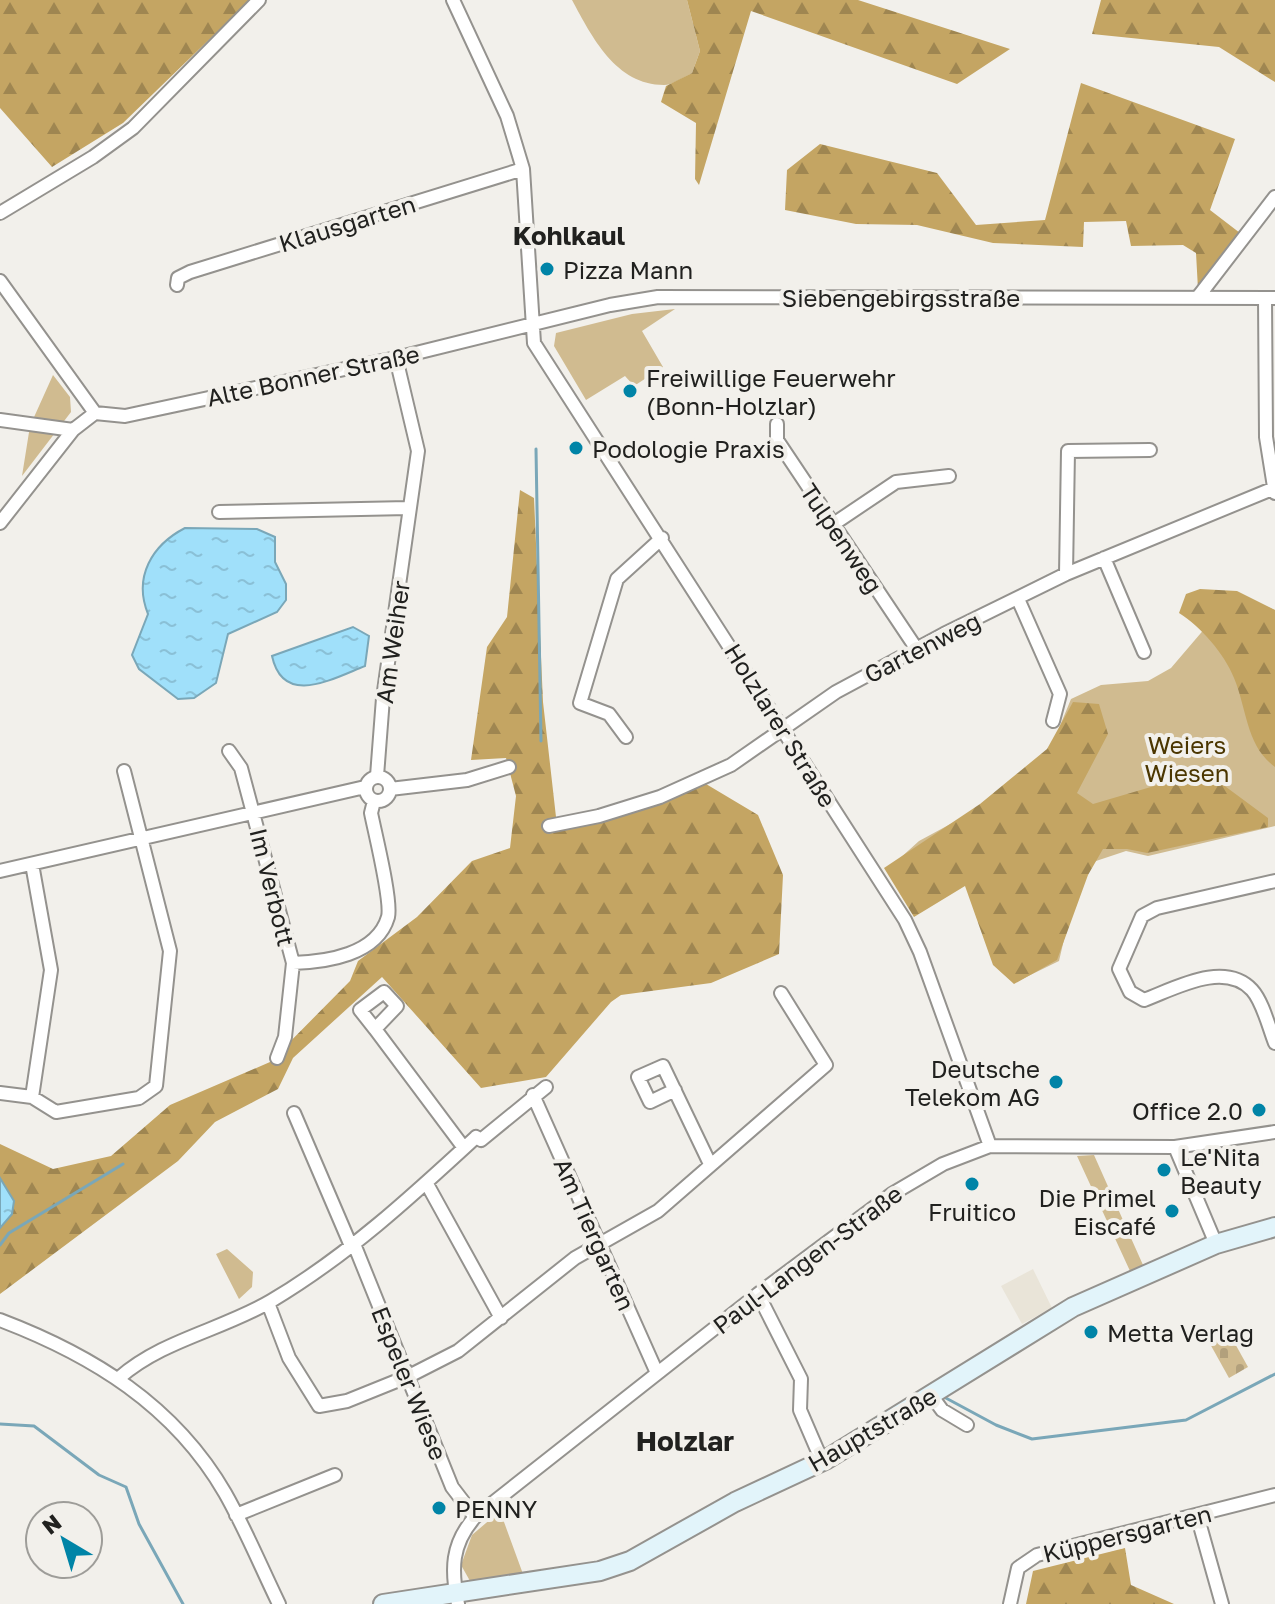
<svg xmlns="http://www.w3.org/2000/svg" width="1275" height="1604" viewBox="0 0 1275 1604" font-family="'Golos Text',sans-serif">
<defs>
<pattern id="forest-firs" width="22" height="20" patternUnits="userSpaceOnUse" patternTransform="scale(2)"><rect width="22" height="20" fill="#c4a563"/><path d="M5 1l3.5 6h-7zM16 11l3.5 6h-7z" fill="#9f8651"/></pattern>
<pattern id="cemetery-stones" width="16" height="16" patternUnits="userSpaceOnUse" patternTransform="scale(2)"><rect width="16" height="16" fill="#d0bb90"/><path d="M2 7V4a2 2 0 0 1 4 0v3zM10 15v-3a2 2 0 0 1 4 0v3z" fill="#b2a07c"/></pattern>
<pattern id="water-ripples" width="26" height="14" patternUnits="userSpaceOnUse" patternTransform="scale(2)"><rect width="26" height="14" fill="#a0e0fa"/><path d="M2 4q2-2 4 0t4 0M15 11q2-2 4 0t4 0" fill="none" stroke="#8ac0d6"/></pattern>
</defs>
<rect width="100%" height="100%" fill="#f2f0eb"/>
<path fill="#e9e4d8" d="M1033,1269L1052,1308L1022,1324L1001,1286Z"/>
<path fill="#d0bb90" d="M572,0H687L700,51L692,73C684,77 672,85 664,85C616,85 592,37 572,0Z
M675,309L642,331L663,367L634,386L625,376L586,400L554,346L556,333L632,314Z
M53,375L70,397L71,412L22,476L30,426Z
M1235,593L1275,610V826L1148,856L1126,851L1081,866L1059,961L1016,982L971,882L888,869L919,841L1017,788L1048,755L1071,699L1101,685L1148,681L1171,668Z
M1094,1155L1143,1265L1130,1271L1077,1156Z
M227,1249L253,1272L252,1287L239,1299L216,1254Z
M500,1511L523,1574L470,1581L461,1565L472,1535Z"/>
<path fill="url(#forest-firs)" d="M0,0H250L123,123L52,167L0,108Z
M687,0H858L1010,49L957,84L751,11L699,185L695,179L696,123L661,102L666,86L692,73L700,51Z
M1101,0H1275V82L1219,47L1092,34Z
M1081,83L1235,139L1210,210L1240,233L1198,289L1196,253L1183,245L1131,246L1126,221L1084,222L1083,247L993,243L917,225L856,224L785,210L787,170L820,144L937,173L976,225L1045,220Z
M520,490L534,498L543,702L556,817L560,821L613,813L701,781L758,815L783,875L779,954L711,983L621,995L611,1002L546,1077L481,1088L382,977L293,1058L278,1089L215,1122L178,1161L0,1294V1228L12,1214L14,1201L0,1178V1144L53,1169L111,1156L170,1105L270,1062L350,981L358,961L417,917L472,861L510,848L516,796L506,758L471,760L487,647L507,617Z
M1200,589L1237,591L1275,610V767C1246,746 1247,709 1234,678C1224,653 1201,627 1179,613L1186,594Z
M1073,702L1099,704L1108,734L1077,793L1093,804L1178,779L1218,781L1268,818V827L1147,853L1127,849H1103L1088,875L1057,960L1014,984L993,965L965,886L914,917L884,868L980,804L1047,749Z
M1125,1548L1131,1585L1174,1604H1026L1033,1571Z"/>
<path fill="url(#cemetery-stones)" d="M1228,1331L1248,1367L1229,1378L1209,1342Z"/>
<path fill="url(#water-ripples)" stroke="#7aa7b8" stroke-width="2" d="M185,528L257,529L275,537V562L286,584V600L277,612L228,634L216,683L194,698L178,699L139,669L132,655L148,614C133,577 152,545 185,528Z
M353,627L369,636L365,666C332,679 283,707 272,656Z
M0,1178L14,1201L12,1214L0,1228Z"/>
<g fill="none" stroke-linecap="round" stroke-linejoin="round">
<path stroke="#7aa7b8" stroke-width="3" d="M536,449L541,741
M0,1245L9,1233L123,1164
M944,1397L996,1425L1032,1439L1186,1420L1275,1374
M0,1424L34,1426L99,1475L126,1487L139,1524L183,1604"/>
<defs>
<path id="minor" d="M453,0L507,116L523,169L534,343L905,920L920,952L990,1146
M0,213L93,157L133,128L259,0
M0,281L95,413
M177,285L178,278L190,272L523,169
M1198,297L1275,197
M1265,298L1266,437L1275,493
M95,413L125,416L396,358L610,305L658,297L1275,298
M0,420L73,430
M777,424V440L916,648
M219,512L408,508
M0,523L73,430L95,413
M832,525L896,482L949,476
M1104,558L1144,652
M1066,574L1068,451L1150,450
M1018,599L1060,694L1053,721
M626,737L609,714L580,703L617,579L662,538
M229,751L241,768L293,963L285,1037L277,1058
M377,776L383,698L418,451L396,358
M366 789a12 12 0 1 1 24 0a12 12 0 1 1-24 0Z
M390,789L467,780L509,767
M549,826L599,816L660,797L731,765L836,692L944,634L1066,574L1272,489
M32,864L51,970L32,1097L56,1112L139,1098L156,1086L170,951L124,771
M0,871L365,787
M1275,881L1157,908L1142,916L1119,969L1130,992L1144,1000C1174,989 1224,960 1252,990C1263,1002 1269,1028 1275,1043
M293,963C326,962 377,955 388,917C392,901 375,833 371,813L374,801
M384,992L397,1006L375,1029L360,1010Z
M375,1029L464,1148
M675,1090L650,1102L638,1077L663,1066L710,1164
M0,1093L32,1097
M533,1095L657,1373
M294,1113L351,1246
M1175,1147L1216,1244
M427,1184L501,1318
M354,1244L452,1487L475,1517
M758,1294L801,1379L800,1410L822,1461
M268,1303L289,1358L319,1406L347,1401L409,1376L458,1351L575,1258L658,1211L826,1065L781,993
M0,1320C92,1355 174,1405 225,1493C245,1528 261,1567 279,1604
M119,1378C162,1340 222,1330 271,1301C347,1256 412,1196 476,1137L481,1140L546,1087
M931,1395L942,1410L967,1425
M236,1515L335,1475
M1197,1515L1222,1604
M458,1604C451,1570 451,1544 475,1517L758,1294L892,1194L943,1164L990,1146L1175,1147L1275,1132
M1010,1604L1018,1568L1037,1555L1275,1495"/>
<path id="secondary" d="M383,1604L600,1571L630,1561L735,1502L827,1459L1073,1307L1216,1244L1275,1227"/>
</defs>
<use href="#minor" stroke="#94928e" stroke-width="16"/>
<use href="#secondary" stroke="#94928e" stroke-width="22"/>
<use href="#minor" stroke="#fff" stroke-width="12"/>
<use href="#secondary" stroke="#e2f4fa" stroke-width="18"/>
</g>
<g fill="#0084a7" stroke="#f2f0eb" stroke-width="3">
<circle cx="547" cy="269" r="8"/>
<circle cx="630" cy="391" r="8"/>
<circle cx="576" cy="448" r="8"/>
<circle cx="1056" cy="1082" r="8"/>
<circle cx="1259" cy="1110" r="8"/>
<circle cx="1164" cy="1170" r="8"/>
<circle cx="972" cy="1184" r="8"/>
<circle cx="1172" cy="1211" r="8"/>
<circle cx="1091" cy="1332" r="8"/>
<circle cx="439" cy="1508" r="8"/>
</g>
<g text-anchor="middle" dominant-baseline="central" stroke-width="8" stroke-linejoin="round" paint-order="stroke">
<g font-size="24" fill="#21211f" stroke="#f2f0eb">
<text transform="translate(347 223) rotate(-17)">Klausgarten</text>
<text x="901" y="297">Siebengebirgsstraße</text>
<text transform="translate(313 375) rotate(-12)">Alte Bonner Straße</text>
<text transform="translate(842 538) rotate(56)">Tulpenweg</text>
<text transform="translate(392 642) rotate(-82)">Am Weiher</text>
<text transform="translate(922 647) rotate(-27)">Gartenweg</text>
<text transform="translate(781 725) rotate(58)">Holzlarer Straße</text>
<text transform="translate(273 887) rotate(76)">Im Verbott</text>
<text transform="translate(595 1234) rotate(66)">Am Tiergarten</text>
<text transform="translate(807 1259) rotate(-37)">Paul-Langen-Straße</text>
<text transform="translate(410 1383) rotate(68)">Espeler Wiese</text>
<text transform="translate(872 1429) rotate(-30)">Hauptstraße</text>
<text transform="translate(1127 1533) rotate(-14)">Küppersgarten</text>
</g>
<g font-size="24" fill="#21211f" stroke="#f2f0eb" text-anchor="start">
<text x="563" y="269">Pizza Mann</text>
<text x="646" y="377">Freiwillige Feuerwehr<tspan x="646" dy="28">(Bonn-Holzlar)</tspan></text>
<text x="592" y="448">Podologie Praxis</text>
<text x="1040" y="1068" text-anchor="end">Deutsche<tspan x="1040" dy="28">Telekom AG</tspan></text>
<text x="1243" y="1110" text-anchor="end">Office 2.0</text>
<text x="1180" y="1156">Le'Nita<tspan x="1180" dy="28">Beauty</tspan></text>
<text x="1156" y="1197" text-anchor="end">Die Primel<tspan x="1156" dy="28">Eiscafé</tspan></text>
<text x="972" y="1211" text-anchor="middle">Fruitico</text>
<text x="1107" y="1332">Metta Verlag</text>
<text x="455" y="1508">PENNY</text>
</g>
<g font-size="24" fill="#4b3600" stroke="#f2f0eb">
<text x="1187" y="744">Weiers<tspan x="1187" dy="28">Wiesen</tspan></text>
</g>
<g font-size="26" font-weight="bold" fill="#21211f" stroke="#f2f0eb">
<text x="569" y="235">Kohlkaul</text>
</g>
<g font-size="28" font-weight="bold" fill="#21211f" stroke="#f2f0eb">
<text x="685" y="1440">Holzlar</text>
</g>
</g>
<g transform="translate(64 1540) rotate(322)"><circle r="38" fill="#f2f0eb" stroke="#9e9d99" stroke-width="2"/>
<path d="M0-6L14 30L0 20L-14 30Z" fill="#0084a7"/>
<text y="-12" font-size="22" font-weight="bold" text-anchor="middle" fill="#21211f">N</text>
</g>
</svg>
